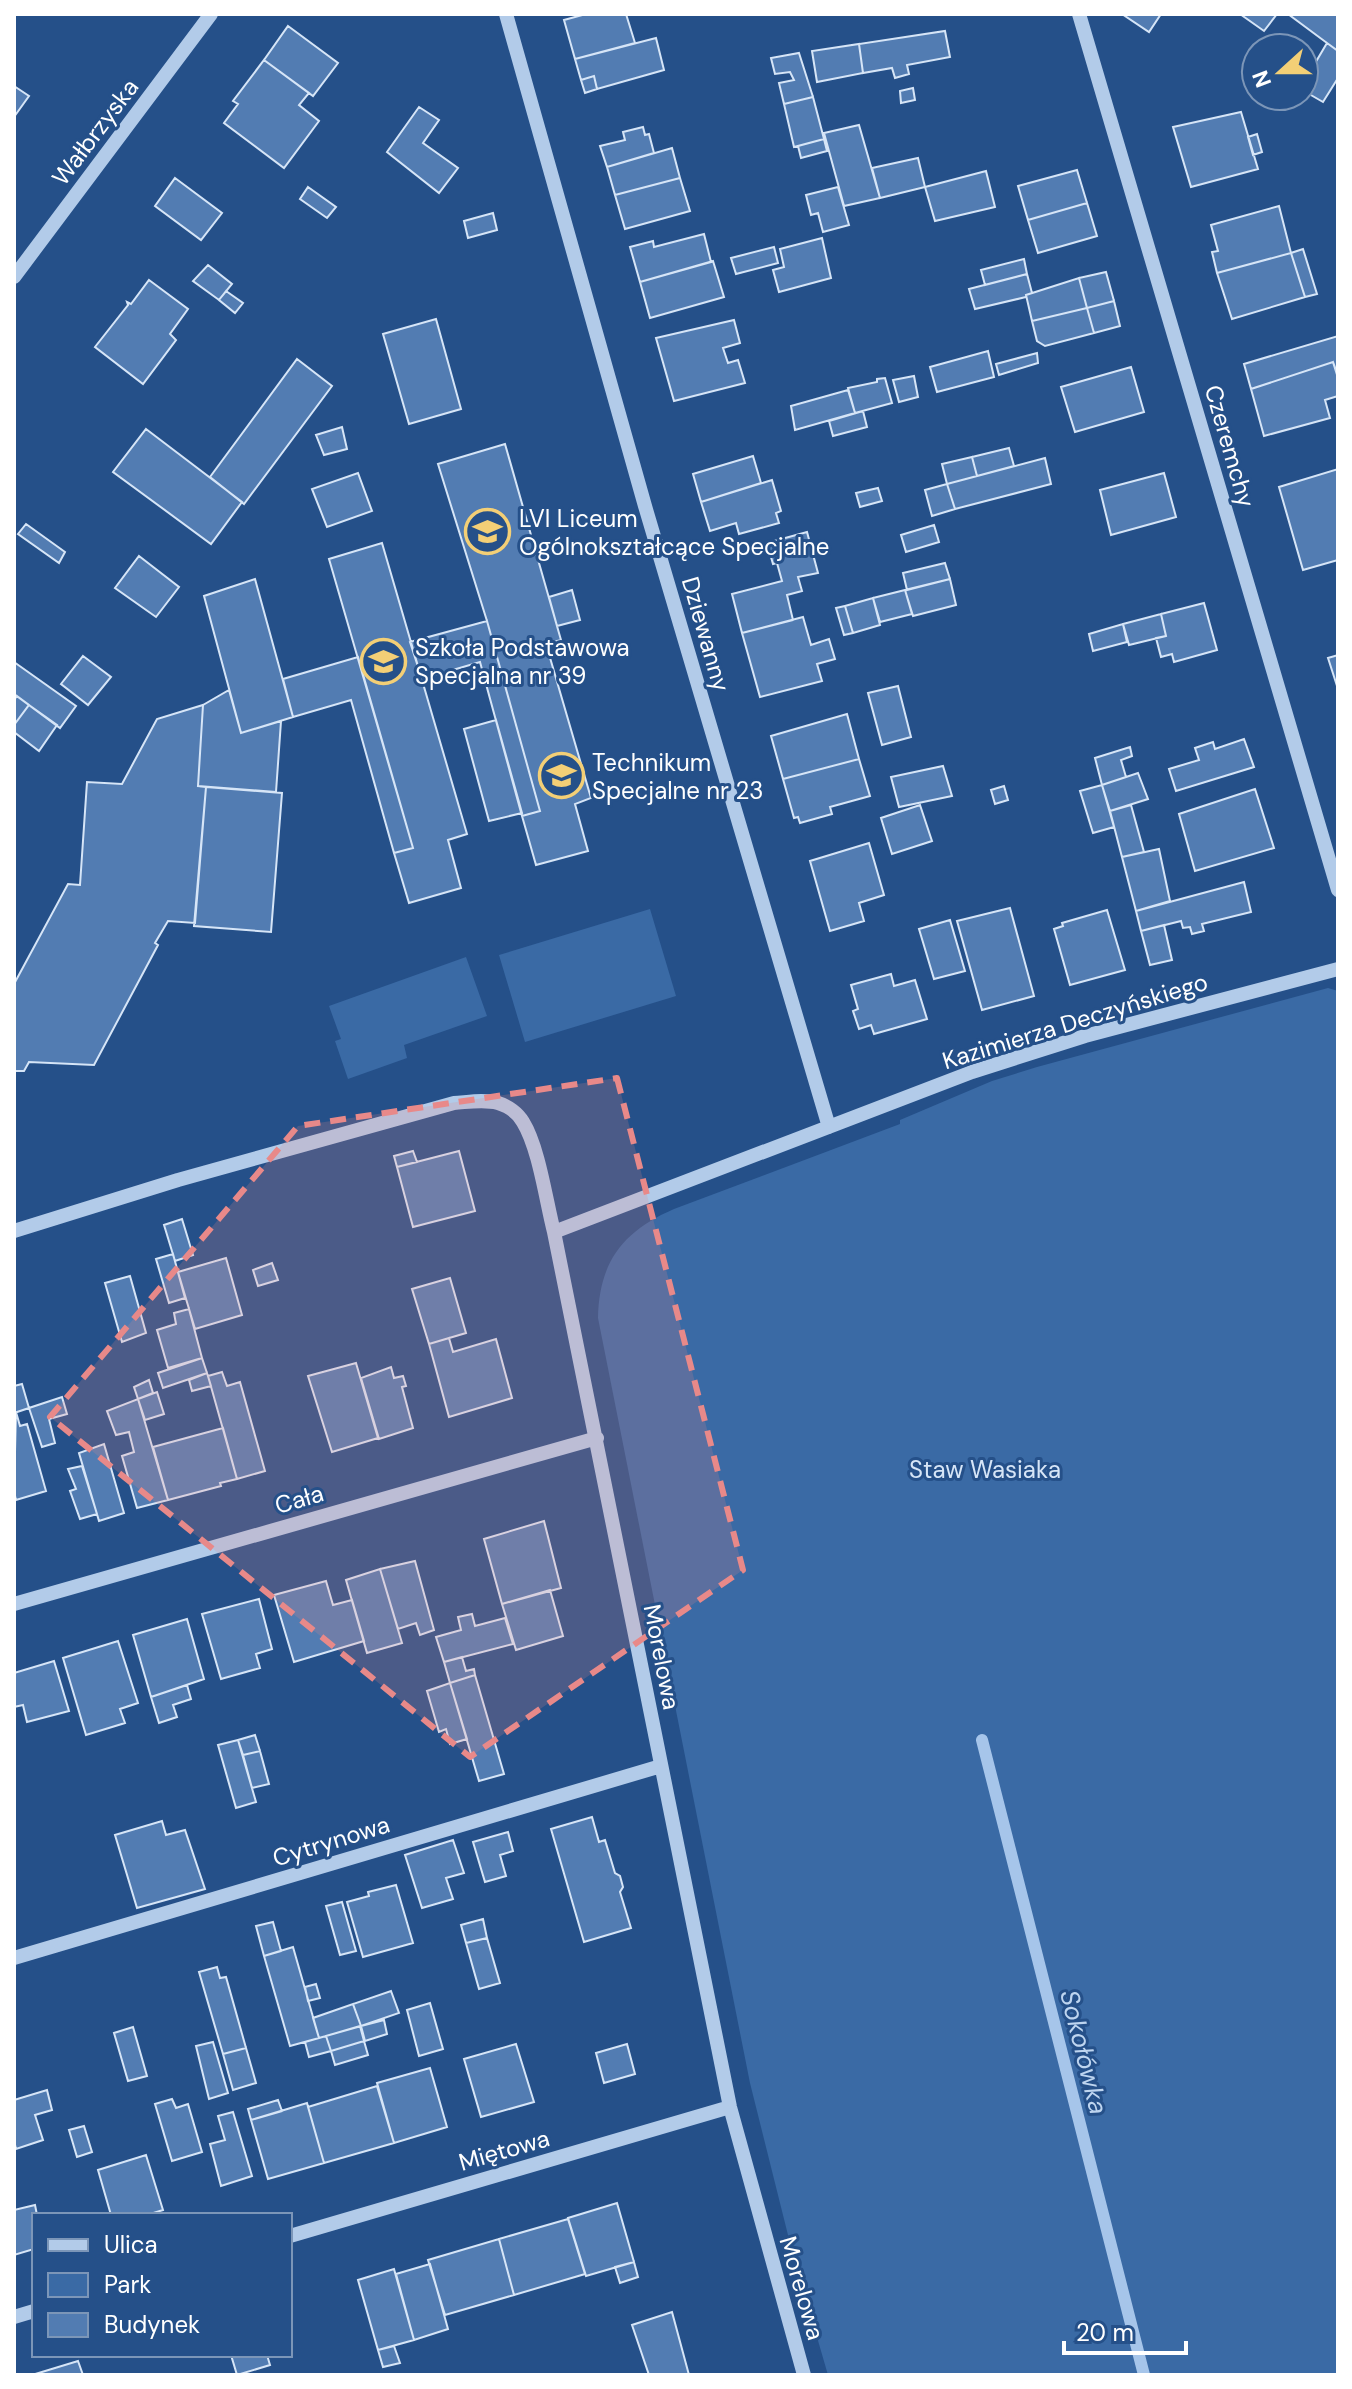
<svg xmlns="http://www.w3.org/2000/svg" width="1352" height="2389" viewBox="0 0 1352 2389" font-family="'DM Sans',sans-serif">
<rect width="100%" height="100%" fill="#255089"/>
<path fill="#3a6aa5" d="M650,909L676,996L525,1042L499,955Z
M466,957L487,1016L404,1045L407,1058L348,1079L335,1041L341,1039L329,1006Z
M1328,988L1338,991V2375H828L792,2251L750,2083L598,1318C599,1262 623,1231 674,1209L900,1124V1120L992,1081L1037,1067Z"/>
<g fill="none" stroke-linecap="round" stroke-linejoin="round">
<path stroke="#a6c5ea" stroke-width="12" d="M982,1740L1144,2375"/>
</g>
<path fill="#527cb2" stroke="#d6e5f7" stroke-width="2" d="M586,14H626L635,43L575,59L564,20Z
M1122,14H1161L1149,32Z
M1240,14H1277L1264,31Z
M1288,14H1338V51L1327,43Z
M288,26L338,63L313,96L264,60Z
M945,31L950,57L907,65L909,74L895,78L892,68L863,73L859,44Z
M656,38L664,70L597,89L594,76L581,80L575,59Z
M1327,43L1338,51V78L1323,102L1304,91V82Z
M859,44L863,73L817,82L812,51Z
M799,53L813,97L784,104L779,83L794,80L790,72L775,74L771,58Z
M264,60L309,93L299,105L319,121L284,168L224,123L238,104L233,101Z
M594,76L597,89L585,93L581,80Z
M14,86L29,96L14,117Z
M913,88L915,100L901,103L900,91Z
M813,97L824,139L794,147L784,104Z
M419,107L439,120L423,143L458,168L439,193L387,152Z
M1241,112L1258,169L1191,187L1173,127Z
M859,125L880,198L844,206L824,133Z
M643,127L645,135L649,134L654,153L607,167L600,146L625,140L623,132Z
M1257,134L1262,152L1253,155L1248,137Z
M824,139L827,151L801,158L798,146Z
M672,148L680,178L615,195L607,167Z
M918,158L925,187L880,198L872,168Z
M1077,170L1087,203L1028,220L1018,186Z
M986,171L995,207L935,221L925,187Z
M175,178L222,213L201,240L155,206Z
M680,178L690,211L625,229L615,195Z
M308,187L336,207L327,218L300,199Z
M838,187L849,225L823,232L818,213L811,215L806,195Z
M1087,203L1097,236L1038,253L1028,220Z
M1279,206L1291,253L1217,273L1212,252L1218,251L1211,225Z
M493,213L497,230L468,238L464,221Z
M704,234L711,262L640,282L630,247L653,241L654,247Z
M822,238L831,278L779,292L773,270L784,267L780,249Z
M774,247L778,263L736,274L731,258Z
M1303,249L1317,294L1305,297L1291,253Z
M1291,253L1305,297L1232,319L1217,273Z
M1024,259L1027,274L985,285L981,270Z
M713,261L724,297L650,318L640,282Z
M208,265L232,284L219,300L193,281Z
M1106,272L1114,301L1087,308L1079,278Z
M1027,274L1032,293L1026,295V297L975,309L969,289Z
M1079,278L1087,308L1032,321L1026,295Z
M149,280L188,309L170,334L176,340L143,384L95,347L128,305L127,302L131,304Z
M226,291L243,303L235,313L219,300Z
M1114,301L1120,326L1094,333L1087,308Z
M1087,308L1094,333L1045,346L1037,341L1032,321Z
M436,319L461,409L409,424L383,334Z
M734,320L740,343L723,348L728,363L738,360L745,383L674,401L656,338Z
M1338,336V370H1336L1333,362L1251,389L1244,364Z
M988,351L994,377L937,392L930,367Z
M1037,353L1038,363L999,375L996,364Z
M297,359L332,386L244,504L210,477Z
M1333,362L1338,378V396L1325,400L1330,418L1264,436L1251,389Z
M1131,367L1144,412L1075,432L1061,387Z
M914,376L918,397L899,402L893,380Z
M885,378L892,403L855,413L848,388L877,382V379Z
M848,390L855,413L795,430L791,406Z
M863,411L867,427L833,436L829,421Z
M342,427L347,449L324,455L316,435Z
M146,429L242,502L211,544L113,472Z
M505,444L561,640L546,644L591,798L575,804L588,851L536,865L522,816L540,811L487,621L438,464Z
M1009,448L1014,466L977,476L972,457Z
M753,456L761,483L701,502L693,474Z
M972,457L977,476L947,484L942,464Z
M1045,458L1051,484L955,509L947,484Z
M1338,469V560L1303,570L1279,487Z
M358,473L372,511L327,527L312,489Z
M1164,473L1176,517L1111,535L1100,490Z
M772,480L781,511L776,513L779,523L739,534L736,523L710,531L701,502Z
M947,484L955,509L932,516L925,490Z
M878,488L882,501L860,507L856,493Z
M26,524L65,552L59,563L18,534Z
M934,525L939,542L906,552L901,535Z
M807,532L818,573L798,577L802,591L787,595L793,620L742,633L732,594L782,581L777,563L773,564L767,543Z
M382,543L467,834L448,840L461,888L409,903L394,853L413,848L329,559Z
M139,556L179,587L156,617L115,588Z
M945,563L950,579L907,590L903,573Z
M255,579L293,717L241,733L204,596Z
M950,579L956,605L913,616L905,590Z
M572,590L580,620L557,626L549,597Z
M905,590L912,614L880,622L873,598Z
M873,598L880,625L853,633L845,606Z
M1204,603L1217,650L1174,662L1172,654L1161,657L1156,638L1166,636L1161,614Z
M845,606L853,633L844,635L836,608Z
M1161,614L1166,636L1129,645L1123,624Z
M803,617L811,645L829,639L835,659L817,664L822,681L760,697L742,633Z
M487,621L540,811L522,816L480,662L422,679L410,642Z
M1123,624L1127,642L1093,651L1089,634Z
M1338,655V689L1328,658Z
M83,656L111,677L88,705L61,684Z
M358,657L413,848L394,853L351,700L293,717L283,679Z
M14,662L76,706L60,728L14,694Z
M898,686L911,737L882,745L868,693Z
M229,690L241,733L281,721L276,792L198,786L203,705Z
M17,696L29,705L14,725V700Z
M29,705L57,725L39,751L14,732V725Z
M203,705L198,786L206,787L195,923L168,921L155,943L158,945L94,1065L29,1062L24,1071H14V984L68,884L80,885L87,782L122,784L157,719Z
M847,714L859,759L783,779L771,736Z
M496,720L522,813L489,821L464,729Z
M1244,739L1254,767L1176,791L1169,769L1199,760L1195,748L1213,742L1215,749Z
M1130,747L1132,756L1121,760L1126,777L1102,785L1095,758Z
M859,759L870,796L830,807L832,814L800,823L798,817L794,818L783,779Z
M943,766L952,796L899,807L891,777Z
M1138,773L1148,799L1110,811L1102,785Z
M1102,785L1114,827L1093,833L1080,791Z
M1004,786L1008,800L995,804L991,790Z
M206,787L282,793L271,932L194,926Z
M1255,789L1274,848L1195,871L1179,814Z
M920,805L932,841L892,854L881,818Z
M1131,805L1144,852L1122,857L1110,811Z
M869,843L884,895L859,903L864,921L830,931L810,861Z
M1159,849L1170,901L1136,911L1122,857Z
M1244,882L1251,912L1202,924L1204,931L1192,934L1190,927L1183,928L1181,921L1141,931L1136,911Z
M1010,908L1034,996L982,1010L957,921Z
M1107,910L1125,970L1070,985L1054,929L1063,926L1062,923Z
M950,920L965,971L934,979L919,929Z
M1164,925L1172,960L1150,965L1141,931Z
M891,974L894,986L915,980L927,1019L874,1034L871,1025L859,1029L853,1011L858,1009L851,985Z
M413,1151L417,1162L397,1167L394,1156Z
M459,1151L475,1211L413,1227L397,1167Z
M182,1219L193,1255L175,1261L164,1225Z
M173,1254L185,1298L169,1303L156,1259Z
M226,1258L242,1315L195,1329L178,1272Z
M272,1263L278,1280L258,1286L253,1270Z
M130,1276L146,1333L122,1342L105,1283Z
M450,1278L466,1333L429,1344L412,1289Z
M189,1309L202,1358L168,1368L157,1330L176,1324L174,1313Z
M449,1338L453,1352L496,1339L512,1398L449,1417L429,1344Z
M202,1358L207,1373L163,1388L158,1373Z
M356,1363L378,1438L332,1452L308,1376Z
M391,1367L394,1378L403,1376L406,1386L402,1387L413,1428L379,1439L361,1378Z
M222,1372L227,1386L240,1382L265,1471L237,1479L208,1376Z
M207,1373L211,1386L192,1391L189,1380Z
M149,1380L153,1393L138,1399L134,1387Z
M22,1384L29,1408L14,1413V1386Z
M157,1392L164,1414L145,1420L138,1399Z
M62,1397L67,1414L49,1419L55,1443L42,1447L29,1408Z
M138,1399L168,1500L137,1508L122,1456L134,1452L129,1432L116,1435L107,1411Z
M16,1412L20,1426L27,1424L46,1491L16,1500L14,1492Z
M223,1428L237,1479L220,1483L221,1486L168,1500L153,1447Z
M104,1444L124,1513L99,1521L79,1453Z
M82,1466L97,1514L80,1519L70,1491L76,1489L68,1469Z
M544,1521L561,1588L502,1604L484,1539Z
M415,1561L434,1630L420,1635L416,1623L398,1629L380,1569Z
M380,1569L402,1643L367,1653L346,1580Z
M326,1581L333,1605L352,1600L364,1641L294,1662L274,1595Z
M550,1590L563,1636L516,1650L502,1604Z
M259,1599L272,1649L256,1654L260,1668L221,1679L202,1614Z
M472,1614L475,1626L505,1618L513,1644L444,1662L436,1637L461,1630L458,1617Z
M187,1619L204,1679L151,1697L133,1635Z
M118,1641L138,1703L120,1709L125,1723L86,1735L63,1658Z
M462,1657L466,1671L474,1669L475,1675L450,1683L444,1662Z
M54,1661L69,1711L27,1722L23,1705L14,1707V1673Z
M475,1675L504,1774L479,1781L450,1683Z
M450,1683L467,1739L450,1744L446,1729L439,1732L427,1691Z
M187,1685L191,1699L173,1705L177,1717L159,1723L151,1697Z
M255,1735L260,1751L243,1755L238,1740Z
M238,1740L256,1802L236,1808L218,1745Z
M260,1751L269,1784L252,1788L243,1755Z
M592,1817L599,1842L605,1840L615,1873L620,1876L623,1887L620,1892L631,1928L584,1942L551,1829Z
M162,1821L166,1835L185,1830L205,1889L137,1908L115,1835Z
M508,1832L513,1851L500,1855L506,1876L485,1882L473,1842Z
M453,1840L464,1873L446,1878L453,1899L422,1908L405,1855Z
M396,1885L413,1943L363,1957L347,1902L369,1896L368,1892Z
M342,1902L356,1951L340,1955L326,1906Z
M483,1919L487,1938L466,1943L461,1925Z
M273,1922L281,1951L264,1956L256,1926Z
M487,1938L500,1983L479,1989L466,1943Z
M293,1947L319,2038L290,2046L264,1956Z
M217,1967L220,1978L226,1977L246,2048L223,2054L199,1972Z
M316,1984L320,1998L308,2001L305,1987Z
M391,1991L399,2013L361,2026L353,2004Z
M430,2003L443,2049L419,2056L407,2010Z
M353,2004L361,2026L319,2038L313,2018Z
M384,2020L387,2034L365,2041L361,2026Z
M360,2026L364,2041L331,2051L326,2036Z
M133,2027L147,2076L128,2081L114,2033Z
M326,2036L331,2051L309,2057L305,2042Z
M364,2041L368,2055L335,2065L331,2051Z
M213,2042L228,2093L209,2099L196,2046Z
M516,2044L534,2102L481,2117L464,2059Z
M627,2044L635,2074L604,2083L596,2053Z
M246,2048L256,2083L233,2090L223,2054Z
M430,2068L447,2127L394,2143L377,2083Z
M377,2086L394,2143L324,2163L308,2107Z
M47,2090L52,2110L35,2115L43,2140L16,2149L14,2141V2100Z
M172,2099L176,2108L188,2104L202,2152L172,2161L155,2104Z
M278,2100L282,2111L251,2120L248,2109Z
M307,2103L324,2163L268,2179L251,2120Z
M233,2112L252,2176L221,2186L210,2144L225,2140L218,2116Z
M84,2126L92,2152L77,2157L69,2130Z
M146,2155L163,2210L147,2215H111L98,2170Z
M617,2203L634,2262L586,2276L568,2218Z
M35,2205L37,2215H34V2249L14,2255V2210Z
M568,2219L585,2274L514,2295L499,2239Z
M499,2239L514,2295L445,2315L428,2260Z
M634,2262L638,2277L620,2283L615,2267Z
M430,2264L448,2329L414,2340L396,2274Z
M394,2269L414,2340L378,2350L358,2280Z
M672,2312L689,2375H649L632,2325Z
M394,2346L400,2363L383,2367L378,2350Z
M231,2355H267L270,2365L237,2375Z
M78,2361L83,2375H32Z"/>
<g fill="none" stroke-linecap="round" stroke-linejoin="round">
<path stroke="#b2cbe9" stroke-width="14" d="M506,14L645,506L829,1127
M1079,14L1338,890
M14,277L211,14
M14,1231L178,1180L454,1103C469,1102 484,1099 498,1103C508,1106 518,1113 523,1122C539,1148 546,1201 554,1232
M14,1604L597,1438
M14,1958L661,1766
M290,2236L730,2107
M14,2317L34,2311
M804,2375L730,2107L554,1232L972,1072L1085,1036L1338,969"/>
</g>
<path fill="#e88989" fill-opacity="0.2" stroke="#e88989" stroke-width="6" stroke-dasharray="16 10" stroke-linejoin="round" d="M617,1078L743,1570L470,1757L50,1417L298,1126Z"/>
<defs>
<symbol id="school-ring" viewBox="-11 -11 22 22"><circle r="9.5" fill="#255089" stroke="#f3cf76" stroke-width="1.5"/><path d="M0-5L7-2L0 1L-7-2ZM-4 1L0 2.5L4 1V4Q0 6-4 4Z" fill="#f3cf76"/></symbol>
</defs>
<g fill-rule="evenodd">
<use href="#school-ring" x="462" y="506" width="51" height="51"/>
<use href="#school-ring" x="358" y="636" width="51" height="51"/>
<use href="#school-ring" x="536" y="750" width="51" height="51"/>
</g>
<g text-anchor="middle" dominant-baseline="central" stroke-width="6" stroke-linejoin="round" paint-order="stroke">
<g font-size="24" fill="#fff" stroke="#255089">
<text transform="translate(95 132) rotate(-53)">Wałbrzyska</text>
<text transform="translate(1230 446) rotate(74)">Czeremchy</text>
<text transform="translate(706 634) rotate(74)">Dziewanny</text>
<text transform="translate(1075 1021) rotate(-17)">Kazimierza Deczyńskiego</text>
<text transform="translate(299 1499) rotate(-16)">Cała</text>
<text transform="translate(662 1657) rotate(79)">Morelowa</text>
<text transform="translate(331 1841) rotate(-17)">Cytrynowa</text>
<text transform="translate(504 2150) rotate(-16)">Miętowa</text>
<text transform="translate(802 2288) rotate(74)">Morelowa</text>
</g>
<g font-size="24" fill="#fff" stroke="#255089" text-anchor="start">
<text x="519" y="518">LVI Liceum<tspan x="519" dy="28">Ogólnokształcące Specjalne</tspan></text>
<text x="415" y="647">Szkoła Podstawowa<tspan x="415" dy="28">Specjalna nr 39</tspan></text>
<text x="592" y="762">Technikum<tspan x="592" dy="28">Specjalne nr 23</tspan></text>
</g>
<g font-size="24" fill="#d6e5f7" stroke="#255089">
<text x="985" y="1469">Staw Wasiaka</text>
</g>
<g font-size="26" font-style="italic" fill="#bed5f0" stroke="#255089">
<text transform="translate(1084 2052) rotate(76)">Sokołówka</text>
</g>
</g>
<rect width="1352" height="2389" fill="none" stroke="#ffffff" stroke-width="32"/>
<rect x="32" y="2213" width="260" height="144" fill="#255089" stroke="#7c96b8" stroke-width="2"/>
<rect x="48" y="2239" width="40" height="12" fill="#b2cbe9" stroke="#7c96b8" stroke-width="2"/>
<text x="104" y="2253" font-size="24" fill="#ffffff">Ulica</text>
<rect x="48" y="2273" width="40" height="24" fill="#3a6aa5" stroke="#7c96b8" stroke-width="2"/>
<text x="104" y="2293" font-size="24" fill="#ffffff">Park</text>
<rect x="48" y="2313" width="40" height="24" fill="#527cb2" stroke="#7c96b8" stroke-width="2"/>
<text x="104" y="2333" font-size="24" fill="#ffffff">Budynek</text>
<g transform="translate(1280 72) rotate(249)"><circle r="38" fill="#255089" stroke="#7c96b8" stroke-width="2"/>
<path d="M0-6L14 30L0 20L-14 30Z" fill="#f3cf76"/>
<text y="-12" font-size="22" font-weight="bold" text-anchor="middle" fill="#ffffff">N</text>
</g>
<path d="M1064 2341v12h122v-12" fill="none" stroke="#ffffff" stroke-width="4"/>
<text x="1076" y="2341" font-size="24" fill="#ffffff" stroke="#255089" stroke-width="6" paint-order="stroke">20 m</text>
</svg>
